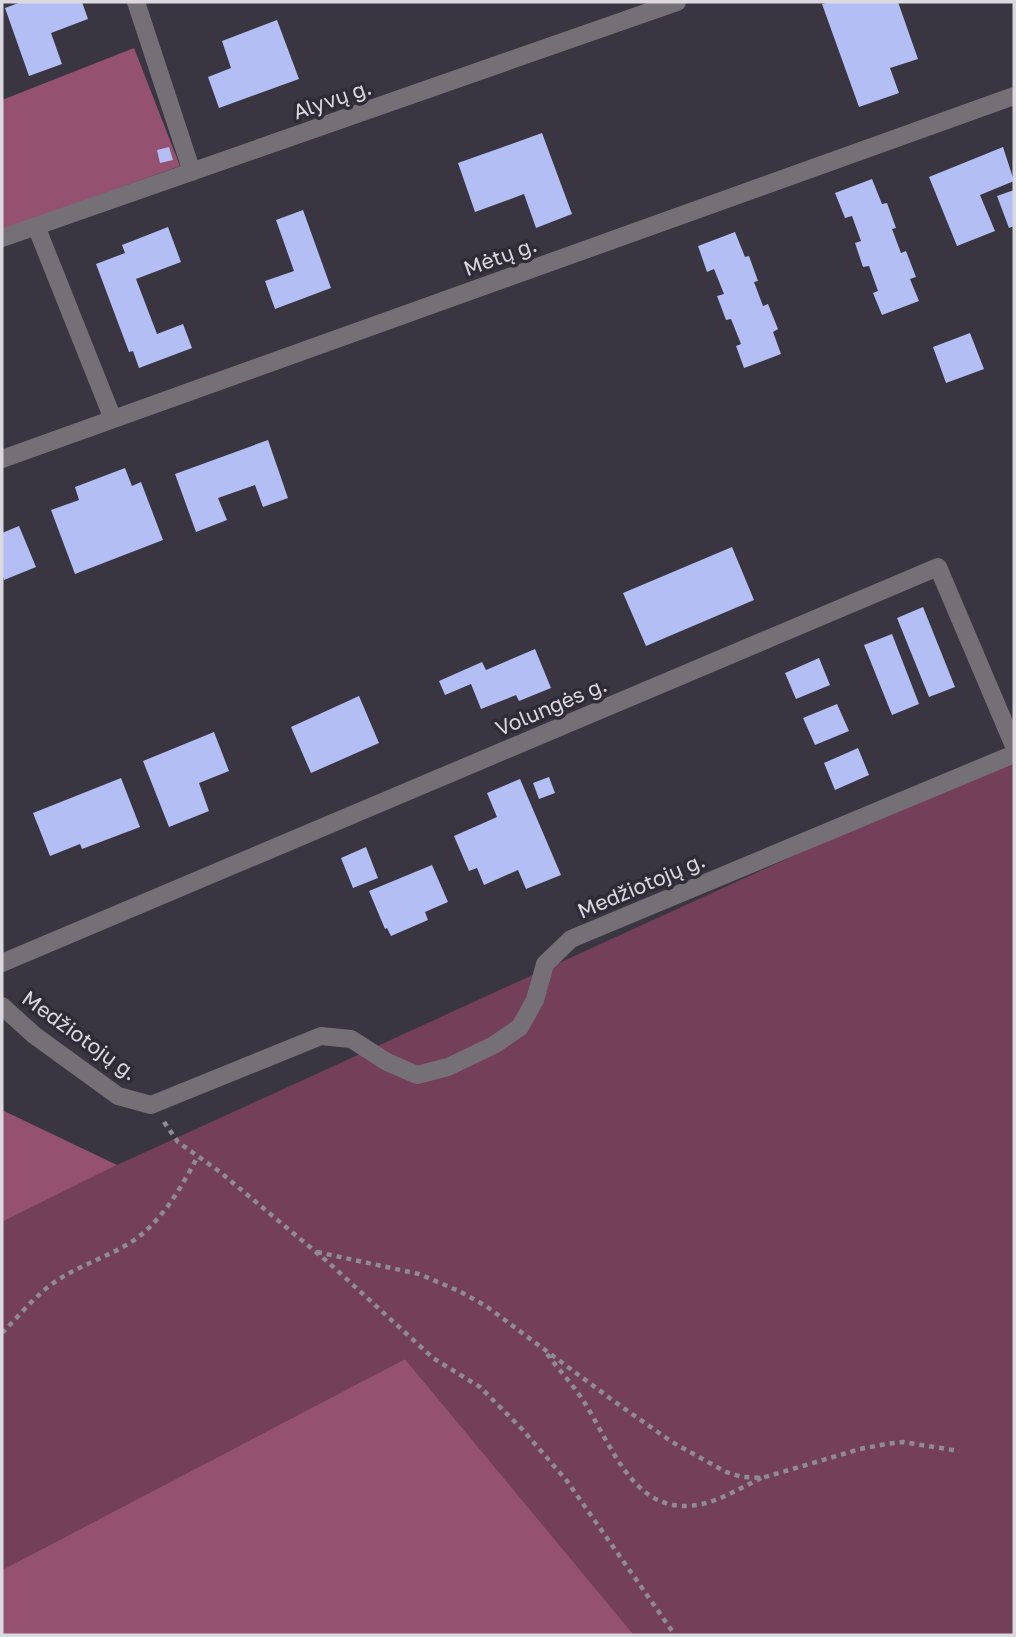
<svg xmlns="http://www.w3.org/2000/svg" width="1016" height="1637" viewBox="0 0 1016 1637" font-family="'Golos Text',sans-serif">
<rect width="100%" height="100%" fill="#393641"/>
<path fill="#743f58" d="M1014,755V1635H634L405,1359L2,1570V1222L117,1165Z"/>
<path fill="#945170" d="M134,48L180,166L2,230V100Z
M2,1110L117,1165L2,1222Z
M405,1359L634,1635H2V1570Z"/>
<path fill="#b2bef4" d="M21,2H82L88,19L51,33L62,64L29,76L5,8Z
M829,2H898L918,59L890,68L899,93L859,107L822,4Z
M277,20L299,79L219,108L208,77L231,68L222,41Z
M542,133L572,214L536,228L524,194L475,212L458,163Z
M169,147L173,160L160,163L157,150Z
M1003,147L1014,181L980,195L995,231L957,246L929,177Z
M872,179L882,204L887,203L896,228L892,229L901,253L906,251L916,277L910,279L919,301L882,315L873,293L878,291L869,266L863,267L855,243L861,241L852,216L845,218L835,193Z
M1014,190V226L1009,228L997,196Z
M303,210L331,288L275,309L265,281L294,271L276,220Z
M168,227L181,262L136,279L157,334L183,324L192,348L139,368L133,351L129,352L96,264L125,253L122,245Z
M735,232L745,257L749,256L758,281L754,282L763,306L768,304L778,329L773,332L781,354L744,368L736,346L741,344L731,319L726,320L717,296L724,294L714,269L707,272L698,246Z
M970,333L984,369L946,383L933,347Z
M268,440L288,498L263,507L255,485L218,498L227,520L196,532L175,474Z
M125,468L132,486L141,482L163,540L75,574L51,510L79,500L75,487Z
M19,526L36,567L4,580L2,573V533Z
M732,547L754,600L646,646L623,593Z
M923,607L955,687L929,697L897,618Z
M892,634L919,704L892,715L864,645Z
M535,649L551,688L519,701L516,695L481,709L471,684L445,695L439,681L482,662L486,670Z
M819,658L830,685L796,699L785,673Z
M359,696L379,743L311,773L291,727Z
M837,704L849,731L815,745L803,718Z
M214,732L229,771L199,783L209,811L169,827L143,761Z
M858,748L869,775L835,790L824,763Z
M549,777L555,793L539,799L533,783Z
M121,778L140,827L82,849L80,844L50,856L33,813Z
M520,779L561,875L526,889L518,870L484,885L477,868L469,871L454,836L497,817L487,793Z
M366,847L378,878L353,888L341,858Z
M432,865L448,902L425,912L428,920L391,936L387,928L385,929L369,891Z"/>
<g fill="none" stroke-linecap="round" stroke-linejoin="round">
<path stroke="#8e8b94" stroke-width="4.5" stroke-dasharray="5 5" stroke-linecap="butt" d="M164,1122L178,1142L220,1172L329,1263L433,1358L480,1387L522,1429L567,1481L675,1635
M317,1252L419,1274L459,1291L486,1306L615,1402L672,1442L726,1472L742,1477L762,1478L860,1449L886,1444L903,1442L959,1451
M2,1333C18,1317 33,1298 52,1284C75,1267 103,1259 128,1244C160,1225 181,1188 198,1156
M547,1354C560,1371 575,1387 586,1405C617,1456 641,1529 718,1499C733,1493 747,1485 761,1478"/>
<path stroke="#757075" stroke-width="18" d="M136,2L192,172
M36,226L113,419
M2,238L677,2
M2,459L1014,96
M2,963L938,567L1014,746
M2,1006L34,1035L118,1096L151,1105L321,1036L351,1039L387,1062L417,1075L448,1067L494,1045L520,1027L535,1000L545,964L571,939L1014,754"/>
</g>
<g text-anchor="middle" dominant-baseline="central" stroke-width="7" stroke-linejoin="round" paint-order="stroke">
<g font-size="21" fill="#dbd9e0" stroke="#2f2c37">
<text transform="translate(332 99) rotate(-19)">Alyvų g.</text>
<text transform="translate(500 256) rotate(-20)">Mėtų g.</text>
<text transform="translate(551 706) rotate(-23)">Volungės g.</text>
<text transform="translate(641 885) rotate(-23)">Medžiotojų g.</text>
<text transform="translate(80 1035) rotate(36)">Medžiotojų g.</text>
</g>
</g>
<rect width="1016" height="1637" fill="none" stroke="#dbd9e0" stroke-width="7"/>
</svg>
